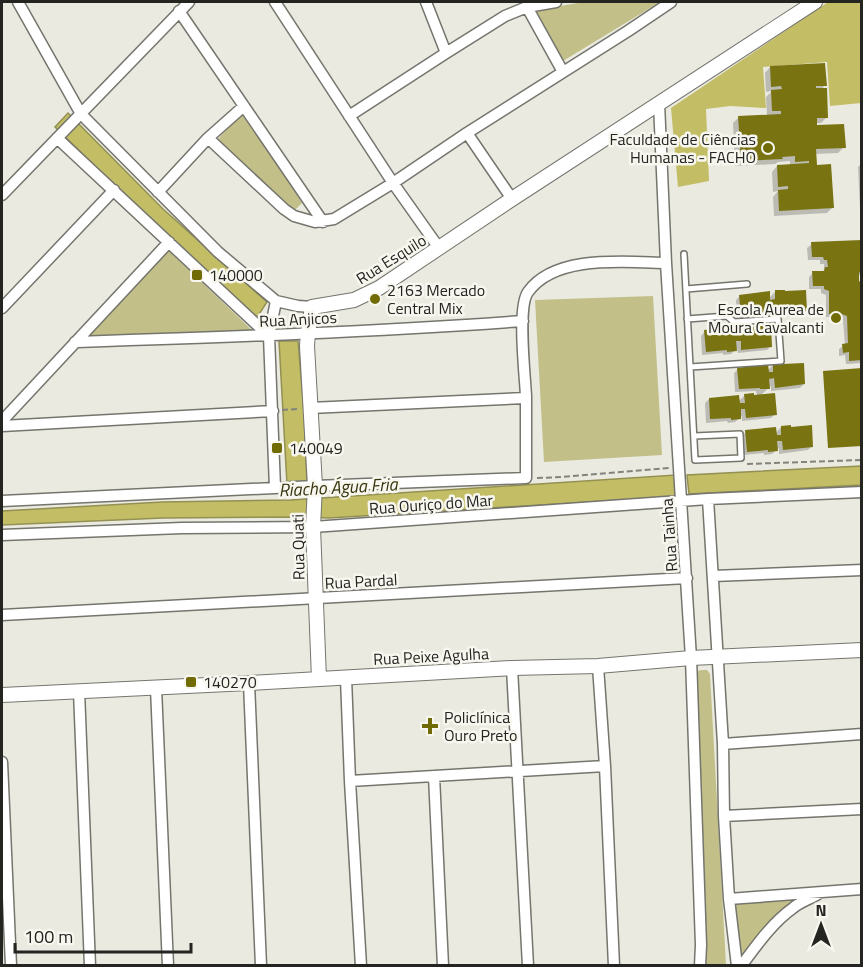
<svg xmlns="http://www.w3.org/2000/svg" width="863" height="967" viewBox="0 0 863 967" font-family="'Titillium Web',sans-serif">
<rect width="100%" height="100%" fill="#eaeae1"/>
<path fill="#c2c088" d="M584,2H660L563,61L536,10Z
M243,112L302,203L294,211L277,200L218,139Z
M167,249L255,333L85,340Z
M653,296L662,455L544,462L535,300Z
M702,670H707L710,674L726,965H702L695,677L697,671Z
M798,900L740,962L733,904Z"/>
<path fill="#c3bd66" d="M828,2H861V103L830,106L827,62L763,67L766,108L730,106L706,109L709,181L678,187L671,108Z"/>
<path fill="#c3be66" stroke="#939051" stroke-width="1.5" d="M68,113L163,209L267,302L256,319L97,168L55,127Z
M279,341H298L304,413L307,484H287Z
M861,466V485L689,494L687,475Z
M676,475L677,496L670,497L329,518L304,517L163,518L2,525V511L162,502L291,500Z"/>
<path fill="#0003" d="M770,67L825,85L821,90L827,117L821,123H815L816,127L844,147L838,153L815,154L816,167L832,208L827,213L774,216L773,197L778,191L773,192L772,172L777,166H790V161L778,162L775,164L735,166L733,123L739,117L767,116L766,97L772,91L766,92L765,73Z
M862,163V208H860L858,167Z
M862,241V277L857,274L862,363L846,364L845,355L839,356V349L845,345L843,320L837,317H826V295L821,293V289H809V277L813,273L822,272L824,270V264H820V260H808L807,248L812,244Z
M775,292L806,311L802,315L773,318L772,313L766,319H737L736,300L740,296L769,298Z
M740,327L771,346L767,350L738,353L737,348L731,354L723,355V353L702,355L701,336L705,331L734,334Z
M773,365L804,384L800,388L771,391V386L761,395L775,414L771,418L742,421V416L735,422L728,423L727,421L706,423L705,403L709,399L738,402L745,395H757L756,391L735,392L734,373L738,369L767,371Z
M781,427L812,446L808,450L779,454V448L772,454L764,455V453L743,455L742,436L746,432L775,434Z"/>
<path fill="#797312" d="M825,63L827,86H816V88H827L828,118H817V125L844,124L846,148L816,149L817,165L831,164L834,208L779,211L778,190L788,189V186L778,187L777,165L809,163V161L795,162V156L782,157L783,159L741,161L738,116L781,114V111H772L771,90L782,89L781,86L771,87L770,66Z
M862,240V275L859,272V281L862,283V360L849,361V352L843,353L842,344L848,343L847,316L841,314H829V291L824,289V286H813L812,271H824L825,267H828L827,260H824L823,257H812L811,242Z
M775,290H785V291L806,290L807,311L776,315V305L771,306L772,315L741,316L739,295L770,291V300L775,299Z
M750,325V327L771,325L772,347L741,350V341H736L737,351L727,352V350L706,352L704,330L735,327V335H740V326Z
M773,363H783V364L804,363L805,384L775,388L774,378L769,379L770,389H760V388L739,389L737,368L768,364L769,372H773Z
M862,368V446L828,448L823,371Z
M754,393V395L775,393L777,415L746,418L745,409H741V419L731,420V418L710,419L709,398L739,395L740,403H745L744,394Z
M791,425V427L812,425L813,447L783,450L782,441H777L778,451L768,452V450L747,452L745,430L776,427L777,435H781V426Z"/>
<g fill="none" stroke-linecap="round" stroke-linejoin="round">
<defs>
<path id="service" d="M684,254C688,323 691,392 695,460L741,458L740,434L694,436
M686,289L747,284
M687,319L727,316L734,322L778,319L781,361L690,367"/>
<path id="minor" d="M18,2L81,114L218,252L276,301L298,306L312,307
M275,2L393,183L439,248
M426,2L446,53
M527,7L563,72
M179,11L323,222
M659,103L666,263L691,658L701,945L700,966
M349,116L446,53L505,16L527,7L556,2
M467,133L512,199
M57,138L269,336
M208,138L284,209L294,216L315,222L334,219L393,183L467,133L628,31L671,2
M158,192L208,138L244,106
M2,195L189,2
M2,308L114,190
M75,342C224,337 374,332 523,321
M310,408L526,398
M2,421L169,242
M2,426L273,411
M275,488L269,336L276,301
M708,499L723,744L724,816L729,899L737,966
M2,501L315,486L526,478C526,451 526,423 526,396C525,375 517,307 528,292C555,254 625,262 666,263
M2,535L182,528L313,527L708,499L862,492
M713,576L862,570
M2,615L687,578
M598,666L605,766L614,966
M512,668L528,966
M346,678L350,781L361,966
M249,683L261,966
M156,688L168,966
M79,691L90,966
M723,744L862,734
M2,762L11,966
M434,776L443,966
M350,781L605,766
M724,816L862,809
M729,899L862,889
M741,966C757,945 772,923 793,908C800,902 810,899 818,894"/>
<path id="tertiary" d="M319,679L313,527L315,486L307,346L308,333L312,307L354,300L379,288L512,199L815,2
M2,695L249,683L512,668L598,666L691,658L862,650"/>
</defs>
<use href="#service" stroke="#75756e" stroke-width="8"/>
<use href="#minor" stroke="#75756e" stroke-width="13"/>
<use href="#tertiary" stroke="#75756e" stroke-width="16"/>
<path stroke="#83837d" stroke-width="2" stroke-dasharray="6 3" stroke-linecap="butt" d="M282,410L297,409
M747,464L862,460
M537,478L562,477L669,468"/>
<use href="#service" stroke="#fff" stroke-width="5"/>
<use href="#minor" stroke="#fff" stroke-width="10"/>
<use href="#tertiary" stroke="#fff" stroke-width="14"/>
</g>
<g fill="#716b06" stroke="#f8f7ef" stroke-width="2">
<circle cx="768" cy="148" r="6"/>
<rect x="191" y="269" width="12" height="12" rx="3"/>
<circle cx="375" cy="299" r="6"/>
<circle cx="836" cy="318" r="6"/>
<rect x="271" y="442" width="12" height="12" rx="3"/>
<rect x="185" y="676" width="12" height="12" rx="3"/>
<path d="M427 717h6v6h6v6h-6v6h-6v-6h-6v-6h6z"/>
</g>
<g text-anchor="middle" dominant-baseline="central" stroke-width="5" stroke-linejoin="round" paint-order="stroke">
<g font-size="16" fill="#242421" stroke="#f8f7ef" text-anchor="start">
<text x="756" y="139" text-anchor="end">Faculdade de Ciências<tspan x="756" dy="18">Humanas - FACHO</tspan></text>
<text x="209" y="275">140000</text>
<text x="387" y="290">2163 Mercado<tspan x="387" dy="18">Central Mix</tspan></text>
<text x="824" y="309" text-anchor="end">Escola Aurea de<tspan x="824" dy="18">Moura Cavalcanti</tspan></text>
<text x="289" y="448">140049</text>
<text x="203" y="682">140270</text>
<text x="444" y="717">Policlínica<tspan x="444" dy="18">Ouro Preto</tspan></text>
</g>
<g font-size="16" fill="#242421" stroke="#f8f7ef">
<text transform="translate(391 259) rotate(-32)">Rua Esquilo</text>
<text transform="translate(298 319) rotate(-3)">Rua Anjicos</text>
<text transform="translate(431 504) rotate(-4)">Rua Ouriço do Mar</text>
<text transform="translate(669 535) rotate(-94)">Rua Tainha</text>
<text transform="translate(298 547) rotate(-91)">Rua Quati</text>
<text transform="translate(361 581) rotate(-3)">Rua Pardal</text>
<text transform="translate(431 656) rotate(-3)">Rua Peixe Agulha</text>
</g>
<g font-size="18" font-style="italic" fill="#37340e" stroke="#f8f7ef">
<text transform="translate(338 487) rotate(-3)">Riacho Água Fria</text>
</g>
</g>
<rect width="863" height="967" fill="none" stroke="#242421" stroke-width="6"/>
<g transform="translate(821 925)" stroke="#f8f7ef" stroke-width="4.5" paint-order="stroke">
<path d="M0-4.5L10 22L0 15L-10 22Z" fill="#242421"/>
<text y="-9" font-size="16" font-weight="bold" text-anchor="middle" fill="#242421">N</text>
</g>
<path d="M15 943v9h176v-9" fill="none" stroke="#242421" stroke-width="3"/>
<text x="24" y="943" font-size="18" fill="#242421" stroke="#f8f7ef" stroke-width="4.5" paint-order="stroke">100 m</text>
</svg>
